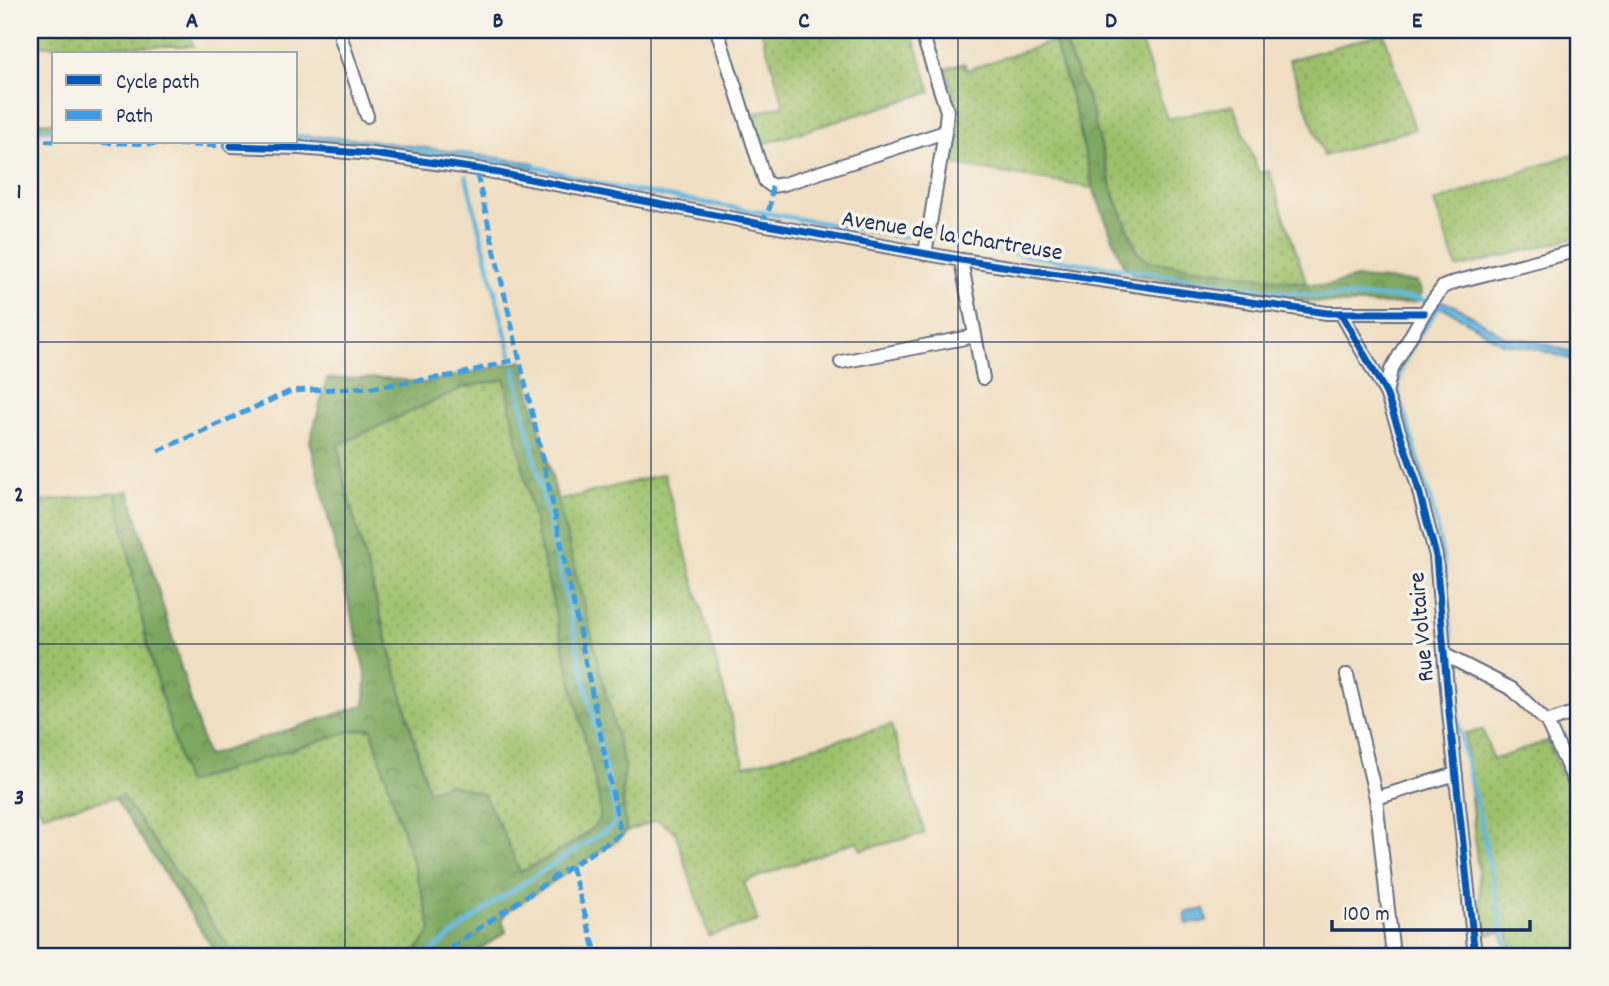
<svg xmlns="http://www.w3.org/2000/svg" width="1609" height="986" viewBox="0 0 1609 986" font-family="Dekko,sans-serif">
<defs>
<pattern id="grass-dots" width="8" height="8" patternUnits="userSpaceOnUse" patternTransform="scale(1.75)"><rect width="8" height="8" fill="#9dc16b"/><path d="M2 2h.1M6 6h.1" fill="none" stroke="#7f9d5b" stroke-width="1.8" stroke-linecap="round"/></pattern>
<pattern id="forest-crowns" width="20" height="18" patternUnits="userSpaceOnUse" patternTransform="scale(1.75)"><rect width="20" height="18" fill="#7ea75f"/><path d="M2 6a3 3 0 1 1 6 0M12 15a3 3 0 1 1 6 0" fill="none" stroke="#668852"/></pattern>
</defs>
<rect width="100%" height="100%" fill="#f7f3e8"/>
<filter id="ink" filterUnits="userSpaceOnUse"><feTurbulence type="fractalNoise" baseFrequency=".0143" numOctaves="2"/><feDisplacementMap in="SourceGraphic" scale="14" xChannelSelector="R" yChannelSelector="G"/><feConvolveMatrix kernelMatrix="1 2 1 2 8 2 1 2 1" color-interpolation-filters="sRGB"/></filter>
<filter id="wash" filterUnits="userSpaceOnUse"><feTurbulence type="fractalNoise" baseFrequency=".00686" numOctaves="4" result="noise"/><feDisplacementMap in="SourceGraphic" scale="28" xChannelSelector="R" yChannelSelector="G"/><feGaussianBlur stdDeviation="1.57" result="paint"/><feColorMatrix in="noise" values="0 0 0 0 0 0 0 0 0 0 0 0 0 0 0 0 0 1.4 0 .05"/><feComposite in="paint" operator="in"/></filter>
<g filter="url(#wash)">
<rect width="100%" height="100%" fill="#f0dfc2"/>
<path fill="url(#grass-dots)" stroke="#5c7864" stroke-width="2" d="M30,30H188L193,46H30Z
M761,30H911L931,92L763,144L753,114L784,105Z
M1059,30H1137L1167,119L1233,105L1259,173L1269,171L1307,284L1148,261L1138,253L1114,194L1090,105Z
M1384,33L1415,129L1324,156L1289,60Z
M1054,41L1076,114L1093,188L955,165L959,110L946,69L964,63L967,70Z
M1579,152V237L1457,268L1434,202Z
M505,379L537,535L599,795C599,802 601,811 600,817C597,833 536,865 520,873L503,832L483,794L428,790L345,485L338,445L462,388Z
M664,474L745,766L891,725L925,833L861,850L857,841L744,882L758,921L709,936L675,832L657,820L626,832L622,789L625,769L557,501Z
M116,493L148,648L186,783L347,732L371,728L426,906L431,931L415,953L411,956H235L122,796L43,814L30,793V503Z
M1483,730L1493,760L1547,741L1579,811V956H1512L1508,931L1484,935L1465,733Z"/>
<path fill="url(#forest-crowns)" stroke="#4c6b5e" stroke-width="2" fill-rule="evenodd" d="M1051,30H1059L1090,105L1114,195L1138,253L1147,261L1326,286L1356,278L1417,282L1422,293L1416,302L1396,304H1344L1294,300L1206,285L1134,275L1123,264L1093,188L1076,114Z
M30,121L54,123V131L30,130Z
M523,361L625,769L622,789L626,832L617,841L509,910L502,918L506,932L469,956H411L415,953L431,931L426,906L371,728L347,732L186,783L148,648L116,493L129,491L207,756L365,705L366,677L310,441L327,379L386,378L423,383ZM505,379L537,535L598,795C599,802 601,810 600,817C597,833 536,865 520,872L503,832L483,794L449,784L428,790L345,485L338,445L462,388Z
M122,796L235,956H218L115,798Z"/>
<path fill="#63b9e0" stroke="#3f749f" stroke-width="2" d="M296,135L369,140L535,163L534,169L365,147L285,142H296Z
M1441,301L1455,306L1506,337L1534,341L1579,354V362L1537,349L1502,343L1450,311L1437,306Z
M1204,909L1207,921L1187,924L1185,913Z"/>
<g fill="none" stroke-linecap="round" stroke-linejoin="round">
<path stroke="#63b9e0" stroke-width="4.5" d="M30,130H54
M530,165L607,186L905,237
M466,176L511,355
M953,245L1314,296L1414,298L1431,302
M1441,304C1423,331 1398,358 1398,392L1434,513L1444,564L1452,643
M1453,672L1455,702L1463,750L1479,813L1508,956
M425,956L495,902L613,826L616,818L514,367"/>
</g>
</g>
<g filter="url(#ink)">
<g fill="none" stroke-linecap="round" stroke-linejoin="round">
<defs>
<path id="minor" d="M717,30L765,181L772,186L784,184L945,132
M921,30L947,111L945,132L925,254
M341,38L367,116
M231,146L299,148L372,154L478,169L761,224L961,260L1327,313H1424
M961,260L983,378
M1341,313L1386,393L1416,480L1436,556L1449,712L1475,956
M841,362L975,336
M1386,393L1391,370L1424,313L1443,287L1455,282L1579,250
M1445,655L1512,689L1547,722L1579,791
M1347,675L1376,798L1393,956
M1547,722L1579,711
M1376,798L1456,774"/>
</defs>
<use href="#minor" stroke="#666d81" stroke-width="16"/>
<use href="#minor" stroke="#fff" stroke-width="12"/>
<path stroke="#3b9de6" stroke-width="5" stroke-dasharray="10 5" stroke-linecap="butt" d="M30,140L54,141
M87,142L231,146
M761,224L770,207L772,186
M158,451L291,391L375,387L456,375L518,359
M571,866L597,956
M438,956L571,866L621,834L554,509L478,179V169"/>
<defs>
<path id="cycleway" d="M231,146L299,148L372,154L478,169L761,224L961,260L1327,313H1424
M1341,313L1386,393L1416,480L1436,556L1449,712L1475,956"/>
</defs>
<use href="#cycleway" stroke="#f7f3e8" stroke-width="11"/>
<use href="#cycleway" stroke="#0057b8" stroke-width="7"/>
</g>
</g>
<path fill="none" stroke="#1b2f5e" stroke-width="2" stroke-opacity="0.55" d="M345,30V956M651,30V956M958,30V956M1264,30V956M30,342H1579M30,644H1579"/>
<g text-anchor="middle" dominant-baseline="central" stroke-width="7" stroke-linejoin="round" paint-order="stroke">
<g font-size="24" fill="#1b2f5e" stroke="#f7f3e8">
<text transform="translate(952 237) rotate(9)">Avenue de la Chartreuse</text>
<text transform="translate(1423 627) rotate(-95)">Rue Voltaire</text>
</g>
</g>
<rect width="1609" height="986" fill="none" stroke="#f7f3e8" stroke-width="77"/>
<rect x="52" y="52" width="245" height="91" fill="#f7f3e8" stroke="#9fa5b1" stroke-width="2"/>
<rect x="66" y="75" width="35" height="10" fill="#0057b8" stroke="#9fa5b1" stroke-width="2"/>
<text x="116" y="88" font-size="21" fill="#1b2f5e">Cycle path</text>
<rect x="66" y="110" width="35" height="10" fill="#3b9de6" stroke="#9fa5b1" stroke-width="2"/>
<text x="116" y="122" font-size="21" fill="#1b2f5e">Path</text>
<path d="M1332 920v10h198v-10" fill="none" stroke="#1b2f5e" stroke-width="3.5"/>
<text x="1343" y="920" font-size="21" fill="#1b2f5e" stroke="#f7f3e8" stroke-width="5" paint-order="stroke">100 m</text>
<rect x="38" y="38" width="1532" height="910" fill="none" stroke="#1b2f5e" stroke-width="2.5"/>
<g font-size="23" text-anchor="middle" font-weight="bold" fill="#1b2f5e">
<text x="192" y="27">A</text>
<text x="498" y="27">B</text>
<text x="804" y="27">C</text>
<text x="1111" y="27">D</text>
<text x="1417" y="27">E</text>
<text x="19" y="198">1</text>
<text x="19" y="501">2</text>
<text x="19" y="804">3</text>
</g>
</svg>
